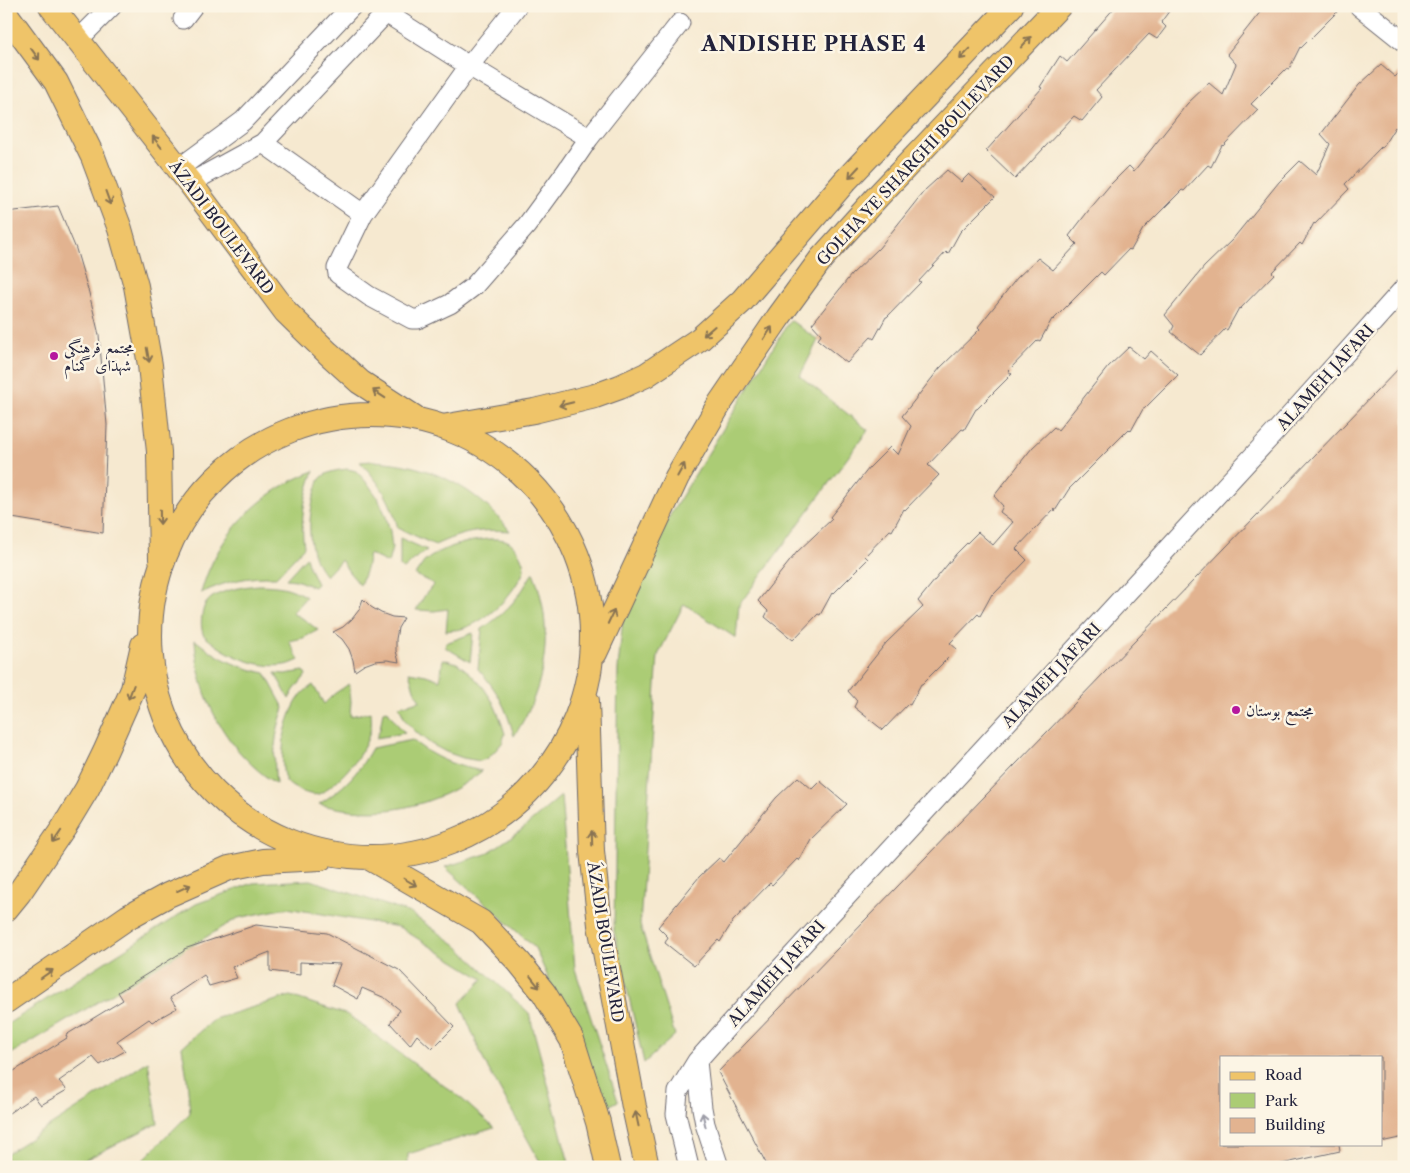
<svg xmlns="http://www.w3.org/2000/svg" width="1410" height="1173" viewBox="0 0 1410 1173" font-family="'Libre Caslon Text',Amiri,serif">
<rect width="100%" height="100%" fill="#fcf5e5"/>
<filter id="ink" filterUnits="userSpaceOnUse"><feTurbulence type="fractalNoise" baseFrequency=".02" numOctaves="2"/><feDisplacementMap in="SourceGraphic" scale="10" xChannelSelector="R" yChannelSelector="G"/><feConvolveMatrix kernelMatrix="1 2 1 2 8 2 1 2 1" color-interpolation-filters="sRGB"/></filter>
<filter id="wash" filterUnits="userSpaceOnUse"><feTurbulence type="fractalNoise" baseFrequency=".0096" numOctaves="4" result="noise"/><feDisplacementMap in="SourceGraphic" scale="20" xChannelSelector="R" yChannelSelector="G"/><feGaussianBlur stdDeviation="1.12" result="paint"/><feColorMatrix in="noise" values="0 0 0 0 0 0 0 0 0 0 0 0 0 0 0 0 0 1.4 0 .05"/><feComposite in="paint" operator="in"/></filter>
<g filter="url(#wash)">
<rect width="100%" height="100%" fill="#f6e9d0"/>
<path fill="#abcc74" stroke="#667758" d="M790,320L818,340L800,376L868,430L739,605L736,638L684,604L658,655L640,925L675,1035L644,1063L614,931L618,669L626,587Z
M373,461C429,464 475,486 510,531C480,529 463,532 435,545L398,528C390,499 381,484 360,462Z
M348,469L356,471L368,484L378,498L385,514L390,531L392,548L388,563L369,554L366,569L360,585L349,572L341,560L326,576C323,572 319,568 317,563C306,540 309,510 317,487C318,483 319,479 322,477C329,471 339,470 348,469Z
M314,471C304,498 300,518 304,547L276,577C247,576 227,581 201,593C216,536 259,492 314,471Z
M400,538L427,550L418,556L404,569L400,567Z
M489,539C506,539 511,539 520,555C522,559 524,564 524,569C524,573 521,577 519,580C507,601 485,622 461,629C457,630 451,630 446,631L448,609L434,611L416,610L425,595L434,584L415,575C418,571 421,566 424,562C442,547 466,541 489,539Z
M306,557L309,567L317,584L314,587L296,580L286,579Z
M533,572C555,627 547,687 514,736C506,707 498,691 478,669L482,629C507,612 519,598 533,572Z
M259,585C279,586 289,586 306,597L292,613L305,620L318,630L303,638L289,641L299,660C294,662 289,665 284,665C261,669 229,656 212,642C209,640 205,637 203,634C201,628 201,621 202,615C203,610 204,605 208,601C216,591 246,586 259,585Z
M473,633L470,662L445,647L446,643Z
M195,640C218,658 236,667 265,673L284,708C274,735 273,755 276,784C227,751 198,700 195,640Z
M443,659L457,663L471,674L483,687L493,702L500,718L505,734L502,743L495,751L488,758L480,761L463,758L446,752L431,744L417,733L405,720L399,706L420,701L414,689L409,672L426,675L440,680Z
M304,671L306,675L294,690L289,699L275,673L285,674Z
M349,684L351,701L350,716L371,712C371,717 372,722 371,727C367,750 346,775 328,788C325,790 321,794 318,794C313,796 307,793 303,792C297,789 288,786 285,779C281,770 283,747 284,737C287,723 292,707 301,695C304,691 309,688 313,685L324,704L334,694Z
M387,710L398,725L405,733L376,738L380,729L383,711Z
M412,740C436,759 452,765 482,771C435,808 377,820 319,804C344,788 358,774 372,748Z
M561,796L575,969L618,1101L605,1108L535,948L445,867L486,854L520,831Z
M311,880L410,913L455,944L529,1013L570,1167H543L484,1061L460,1003L483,979L399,927L287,908L238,918L6,1057V1025L196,904L253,883Z
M290,996L348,1015L462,1099L494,1128L408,1154V1167H136L190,1113L187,1078L182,1047L214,1019Z
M148,1061L158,1123L71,1167H6V1154L92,1099Z"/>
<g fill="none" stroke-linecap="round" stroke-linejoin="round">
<path stroke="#73c1ed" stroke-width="5.5" d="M1394,1167L1404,1165"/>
</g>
<g id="blocks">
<path fill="#e2b390" d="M1116,6H1173L1161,22L1166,27L1157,39L1149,34L1096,90L1102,97L1082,121L1074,116L1015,179L986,151L1042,88L1040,87L1060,56L1067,62Z
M1265,6H1343L1301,48L1300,47L1289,69L1287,68L1251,104L1258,110L1223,146L1222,145L1211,167L1208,165L1184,191L1182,190L1143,229L1131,250L1129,249L1104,275L1101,272L1053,320L1052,319L1040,341L1038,340L1008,371L1012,374L977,409H976L964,430L962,429L928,465L939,475L905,510L904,509L892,531L890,530L865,556L868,559L833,594L832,593L820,615L818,614L793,640L765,617L768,611L758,601L797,552L832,519L830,517L869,468L890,447L898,455L911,426L902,416L940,368L980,329L978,327L1017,278L1038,258L1053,270L1077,244L1069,236L1089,210L1110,185L1129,166L1134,171L1187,104L1209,83L1223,95L1236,64L1227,54Z
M1381,65L1395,77L1404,68V134L1395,127L1382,148L1381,147L1345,184L1349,189L1315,224L1314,223L1302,245L1300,243L1272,272L1274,274L1240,309L1239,308L1227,330L1225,329L1200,355L1171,332L1174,326L1165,315L1204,267L1232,240L1279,182L1300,161L1316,175L1330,144L1321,134L1359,85Z
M947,170L961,182L969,174L995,197L960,232L948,254L946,252L919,281L921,282L887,317H886L874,339L871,337L847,363L818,340L821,334L812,324L851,275L879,248L925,190Z
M58,206L76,249L89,293L99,335L107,425L103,533L6,517V212Z
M1129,347L1144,359L1151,351L1178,375L1144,409H1143L1131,431L1129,429L1069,489L1055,511L1054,509L1016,549L1027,560L993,595L992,594L980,616L978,614L950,643L957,649L922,684H921L910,705L908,704L883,730L854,707L857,701L848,691L886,643L923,607L918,601L956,554L978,532L993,545L1013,522L1000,512L1003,506L994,496L1032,448L1054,427L1058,430L1108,367Z
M1404,363V1137L1381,1142V1057H1221V1144H1339L1340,1151L1268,1167H768L718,1072Z
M363,599L371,607L381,613L392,617L404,618L398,628L396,639V651L399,662L387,660L375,661L364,665L355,671L353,660L349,649L342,639L333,632L343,627L352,619L359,610Z
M798,777L812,789L820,781L847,804L811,839L799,861L797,859L772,885L770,883L733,921L720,942L718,940L694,966L665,943L668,937L658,927L699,877L719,858L724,862L776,798Z
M256,925L327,933L399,970L454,1027L432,1049L417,1035L410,1045L390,1023L400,1010L385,998L362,988L358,999L332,985L340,964L300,962V975L270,971V952L232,967L237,978L209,986L204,975L170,998L177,1008L152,1022L149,1019L117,1041L125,1051L100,1065L93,1057L59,1081L67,1090L41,1105L34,1096L6,1115V1076L67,1038L66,1035L123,1000L118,992L184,951V949Z"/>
</g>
</g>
<g filter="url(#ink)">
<use href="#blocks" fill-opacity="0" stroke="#6c686f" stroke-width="1"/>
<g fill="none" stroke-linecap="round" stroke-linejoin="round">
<defs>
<path id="minor" d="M1359,6L1404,42
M386,13L469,66L589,138
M183,19L193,6
M78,40L112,6
M263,143L386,13L390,6
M178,169L243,121L352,6
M190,183L263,143L363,214L469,66L517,6
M363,214L337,268L338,274L369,296L412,319H418L450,304L474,286L527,225L565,173L589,138L680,23
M697,1061L702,1108L705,1124L719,1167
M689,1167L676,1114L678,1092L697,1061L754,997L1276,431L1404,288"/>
<path id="major" d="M51,6L190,183L286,312L328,353L360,382L414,417
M6,14L56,82L93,157L120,229L136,286L150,365L159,452L161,559
M150 636a221 221 0 1 1 442 0a221 221 0 1 1-442 0Z
M442,427L534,411L595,396L620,387L646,375L700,339L742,301L845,181L1011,6
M595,653L677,477L720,403L778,318L821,259L878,196L1059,6
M587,701L592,851L600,925L634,1107L647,1167
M368,857L481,922L519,962L544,993L572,1040L598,1122L608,1167
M6,909L19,893L64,827L87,789L105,752L133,689L143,645
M6,1001L128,917L168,895L229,868L263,861L321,858"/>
</defs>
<use href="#minor" stroke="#6c686f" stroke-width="21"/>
<use href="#major" stroke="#6c686f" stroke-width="26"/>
<use href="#minor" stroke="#fff" stroke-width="19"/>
<use href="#major" stroke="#efc469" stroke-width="24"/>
</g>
<defs><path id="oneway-shaft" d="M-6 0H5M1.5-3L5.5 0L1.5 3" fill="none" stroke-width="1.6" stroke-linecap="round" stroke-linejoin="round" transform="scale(1.25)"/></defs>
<g stroke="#887352">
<use href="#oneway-shaft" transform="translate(1026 42) rotate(-47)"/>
<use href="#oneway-shaft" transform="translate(35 54) rotate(54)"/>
<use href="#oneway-shaft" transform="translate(965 54) rotate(134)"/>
<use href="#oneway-shaft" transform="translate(157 142) rotate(-128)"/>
<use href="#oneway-shaft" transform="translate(854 172) rotate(133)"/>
<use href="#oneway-shaft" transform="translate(108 198) rotate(70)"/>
<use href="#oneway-shaft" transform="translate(709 331) rotate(139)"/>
<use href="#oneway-shaft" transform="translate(768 333) rotate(-56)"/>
<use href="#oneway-shaft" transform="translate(148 355) rotate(80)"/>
<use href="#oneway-shaft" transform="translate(379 394) rotate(-147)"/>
<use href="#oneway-shaft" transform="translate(566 404) rotate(166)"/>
<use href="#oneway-shaft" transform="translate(681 470) rotate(-61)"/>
<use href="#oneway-shaft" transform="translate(160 517) rotate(89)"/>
<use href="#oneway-shaft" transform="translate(611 617) rotate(-65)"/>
<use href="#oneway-shaft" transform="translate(131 692) rotate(111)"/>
<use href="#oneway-shaft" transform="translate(57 837) rotate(124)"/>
<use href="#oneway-shaft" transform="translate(592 838) rotate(-92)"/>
<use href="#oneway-shaft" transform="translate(410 882) rotate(30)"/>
<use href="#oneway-shaft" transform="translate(184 888) rotate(-24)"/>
<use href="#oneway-shaft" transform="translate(47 974) rotate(-35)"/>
<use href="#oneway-shaft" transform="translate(535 982) rotate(52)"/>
<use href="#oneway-shaft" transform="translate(637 1119) rotate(-102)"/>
</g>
<use stroke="#9c9ca7" href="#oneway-shaft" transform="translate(704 1120) rotate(-103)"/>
</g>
<g fill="#b5179e" stroke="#fcf5e5" stroke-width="2">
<circle cx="54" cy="356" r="5"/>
<circle cx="1236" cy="710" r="5"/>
</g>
<g text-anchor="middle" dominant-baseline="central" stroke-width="5" stroke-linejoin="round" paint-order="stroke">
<g font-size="16" fill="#22223b" stroke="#fcf5e5">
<text transform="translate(915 160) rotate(-47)">GOLHA YE SHARGHI BOULEVARD</text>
<text transform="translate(222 227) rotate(53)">َAZADI BOULEVARD</text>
<text transform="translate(1325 377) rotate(-48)">ALAMEH JAFARI</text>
<text transform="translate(1051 675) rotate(-47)">ALAMEH JAFARI</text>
<text transform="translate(606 942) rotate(81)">َAZADI BOULEVARD</text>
<text transform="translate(776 973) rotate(-48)">ALAMEH JAFARI</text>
</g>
<g font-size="16" fill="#22223b" stroke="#fcf5e5" text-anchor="start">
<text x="64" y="347">مجتمع فرهنگی<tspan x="64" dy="18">شهدای گمنام</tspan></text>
<text x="1246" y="710">مجتمع بوستان</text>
</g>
<g font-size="21" font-weight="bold" letter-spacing="1" fill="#22223b" stroke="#fcf5e5">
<text x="814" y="43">ANDISHE PHASE 4</text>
</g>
</g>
<rect width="1410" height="1173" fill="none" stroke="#fcf5e5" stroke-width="25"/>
<rect x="1220" y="1056" width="162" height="90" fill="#fcf5e5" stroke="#a5a1a1"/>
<rect x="1230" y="1072" width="25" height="8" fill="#efc469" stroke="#a5a1a1"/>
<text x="1265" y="1080" font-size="15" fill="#22223b">Road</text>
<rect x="1230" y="1093" width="25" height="15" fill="#abcc74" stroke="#a5a1a1"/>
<text x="1265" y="1106" font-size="15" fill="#22223b">Park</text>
<rect x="1230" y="1118" width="25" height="15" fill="#e2b390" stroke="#a5a1a1"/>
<text x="1265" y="1130" font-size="15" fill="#22223b">Building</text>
</svg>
